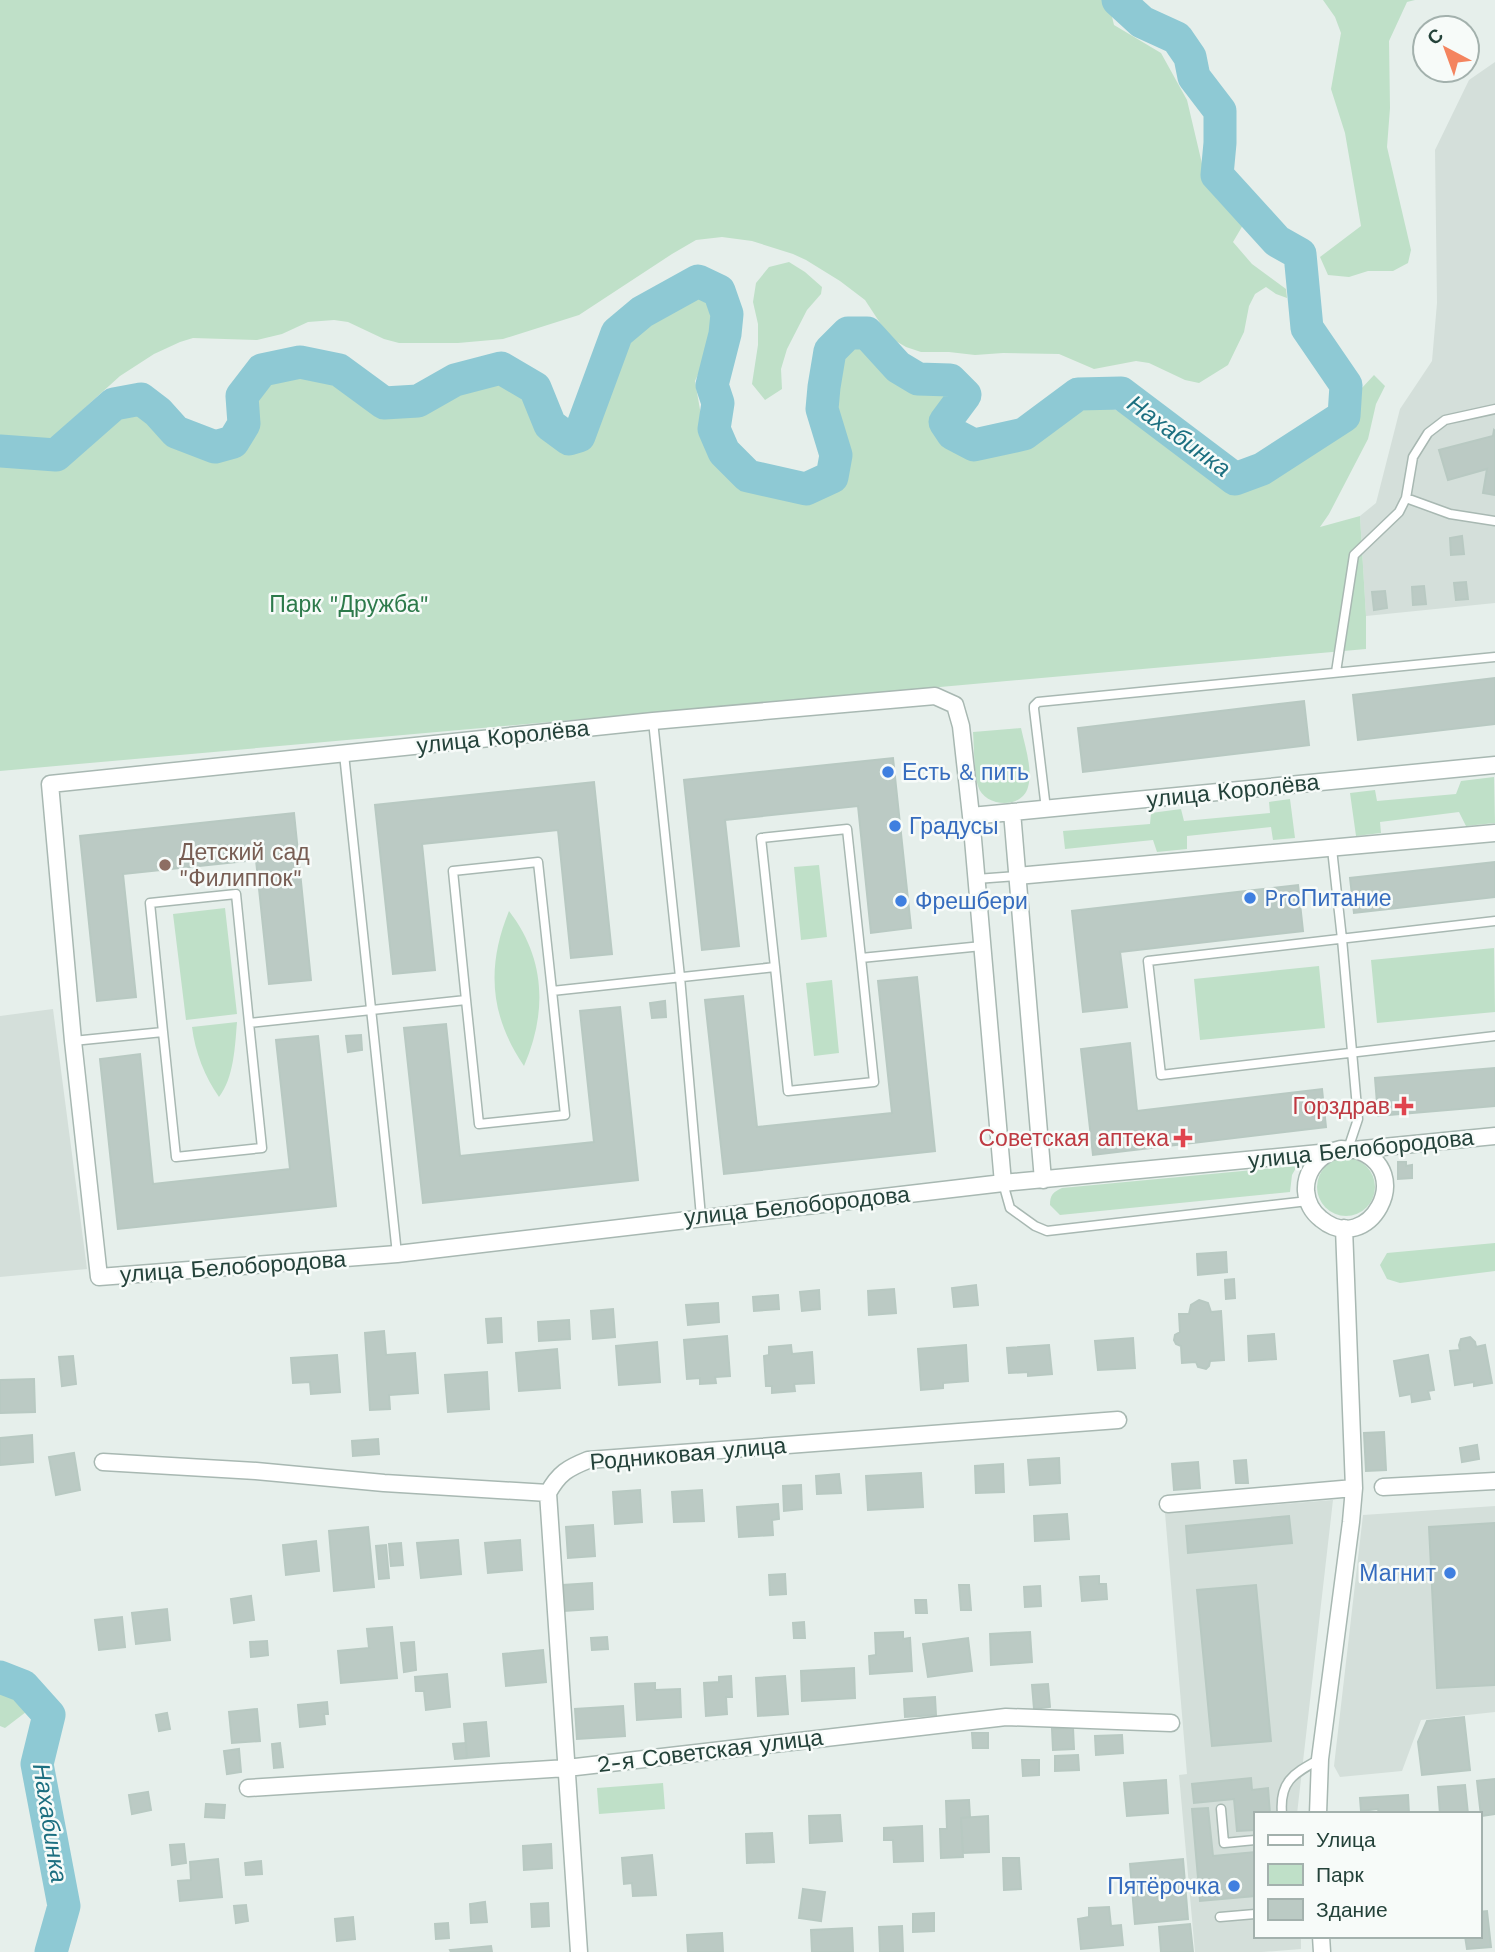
<svg xmlns="http://www.w3.org/2000/svg" width="1495" height="1952" viewBox="0 0 1495 1952" font-family="'Work Sans',sans-serif">
<rect width="100%" height="100%" fill="#e6efeb"/>
<path fill="#d4dfda" d="M1495,62V603L1366,616L1360,516L1376,503L1400,409L1432,361L1437,303L1435,150L1469,80Z
M53,1009L87,1269L0,1277V1016Z
M1333,1500L1297,1814H1255V1936H1301V1949L1262,1952H1195L1179,1775L1187,1774L1165,1513Z
M1495,1506V1712L1421,1720L1402,1771L1340,1777L1334,1766L1363,1515Z"/>
<path fill="#bfe0c8" d="M0,0H1108L1114,25L1161,53L1187,100L1203,168L1217,199L1236,216L1243,225L1233,242L1252,264L1286,289L1287,298L1276,294L1266,287L1255,294L1249,306L1244,332L1228,365L1199,383L1185,380L1149,363L1136,361L1094,369L1059,354L1003,353L975,355L949,352H921L906,347L894,340L886,332L865,300L840,281L806,260L793,254L752,241L722,237L696,240L672,254L579,315L503,339L458,343H399L384,339L348,322L334,320L308,322L282,334L257,340L193,338L180,342L154,354L120,376L68,423L38,461L47,466L70,457L86,443L100,425L117,415L138,411L156,422L170,437L187,450L208,455L229,454L243,440L252,420L253,399L267,383L286,372H308L346,386L381,408L402,410L423,408L443,400L459,386L479,379L500,380L520,390L532,406L564,441L584,440L606,405L623,339L639,324L658,313L677,306L694,292L714,300L715,321L704,362L695,381L702,421L711,441L727,455L767,485L837,479L846,460L843,441L827,401L832,359L843,342L864,341L879,355L907,386L929,384L950,392L944,412L945,433L958,449L979,452L1021,443L1036,429L1075,410L1097,405L1138,416L1173,441L1213,464L1228,479L1249,480L1269,472L1285,458L1332,408L1360,390L1374,375L1385,386L1376,404L1368,439L1329,514L1320,527L1360,516L1366,616V649L0,771Z
M1323,0H1415L1407,2L1389,41L1390,108L1387,147L1411,250L1408,263L1393,271H1368L1349,277L1328,275L1320,257L1361,226L1345,133L1331,89L1341,33L1335,17Z
M789,262L805,272L822,287L821,294L807,310L787,349L781,369L782,389L765,400L752,384L758,345V324L753,302L756,283L769,267Z
M1021,728C1025,746 1033,770 1028,787C1022,810 984,807 978,786C974,774 974,745 973,732Z
M1494,777L1495,823L1466,826L1459,812L1380,822L1381,833L1356,836L1350,793L1375,790L1377,801L1456,794L1461,781Z
M1290,799L1295,838L1273,840L1271,827L1187,836V849L1157,852L1153,840L1065,849L1063,831L1150,824L1151,813L1181,809L1184,821L1270,813L1269,802Z
M819,865L827,937L801,940L794,867Z
M225,908L237,1014L186,1020L173,914Z
M509,911C546,959 547,1013 524,1066C490,1016 486,967 509,911Z
M1494,948L1495,1012L1377,1023L1371,960Z
M1319,966L1325,1028L1200,1040L1194,979Z
M832,980L839,1053L814,1056L806,983Z
M237,1022C235,1046 234,1078 219,1097C205,1077 195,1052 192,1027Z
M1317 1187a29 29 0 1 1 58 0a29 29 0 1 1-58 0Z
M1297,1166L1292,1175L1290,1192L1060,1215L1050,1205C1050,1195 1053,1192 1062,1188Z
M1495,1243V1271L1400,1283L1387,1279L1380,1265L1387,1253Z
M0,1672L23,1686L26,1712L5,1728L0,1726Z
M663,1783L665,1809L599,1814L597,1788Z"/>
<g fill="none" stroke-linecap="round" stroke-linejoin="round">
<path stroke="#8ec9d4" stroke-width="33" d="M0,451L56,455L114,404L141,399L158,412L176,432L215,447L233,442L244,424L242,396L262,370L300,362L339,370L384,403L418,401L455,380L501,368L535,388L550,425L569,439L579,436L617,333L642,312L698,281L719,291L727,314L725,334L712,385L718,403L714,429L724,452L748,476L806,489L832,477L836,455L822,409L824,387L830,351L848,333H867L898,367L918,379L950,380L965,395L945,422L953,434L974,445L1024,434L1078,394L1121,393L1235,479L1262,469L1344,416L1346,385L1307,328L1300,254L1277,241L1217,175L1220,143V111L1194,77L1190,57L1177,38L1142,22L1118,0
M0,1677L23,1686L49,1715L37,1764L64,1906L51,1952"/>
</g>
<path fill="#bbcac4" stroke="#b8c9c2" stroke-width="2" d="M1494,430L1495,431V495L1483,493L1487,469L1448,480L1439,450L1493,436Z
M1462,536L1464,554L1451,555L1450,538Z
M1466,582L1468,599L1456,600L1454,583Z
M1424,586L1426,604L1413,605L1412,587Z
M1385,591L1387,608L1374,610L1372,592Z
M1495,678V724L1358,740L1353,695Z
M1304,701L1309,745L1083,772L1078,728Z
M893,758L911,928L871,933L858,806L725,820L739,946L702,950L684,780Z
M594,782L612,954L571,958L558,830L422,844L435,970L393,974L375,805Z
M294,813L311,980L269,984L256,860L123,874L136,997L97,1001L80,836Z
M1495,862V897L1354,913L1350,878Z
M1298,885L1303,931L1120,952L1127,1007L1083,1012L1072,911Z
M917,977L935,1151L724,1174L705,1000L743,996L757,1127L892,1113L878,981Z
M665,1001L666,1017L652,1018L650,1003Z
M620,1007L638,1180L423,1203L404,1028L446,1024L460,1156L594,1142L580,1011Z
M361,1035L362,1050L348,1052L346,1036Z
M318,1036L336,1206L118,1229L100,1059L140,1054L153,1184L290,1169L276,1040Z
M1130,1043L1137,1111L1322,1089L1326,1127L1093,1155L1081,1049Z
M1495,1068V1106L1378,1116L1375,1078Z
M1398,1162H1406V1166L1412,1165V1178L1398,1179Z
M1226,1252L1227,1272L1198,1275L1197,1254Z
M1234,1279L1235,1298L1226,1299L1225,1280Z
M976,1285L978,1305L954,1307L952,1288Z
M894,1289L896,1313L869,1315L868,1291Z
M819,1290L820,1309L802,1311L800,1292Z
M778,1295L779,1309L754,1311L753,1297Z
M1199,1300L1208,1303L1211,1312L1221,1311L1224,1360L1210,1361L1209,1366L1206,1369L1198,1367L1196,1362L1182,1363L1181,1346L1176,1344L1174,1340L1175,1335L1180,1332L1179,1314H1189L1191,1305Z
M718,1303L719,1322L688,1325L686,1305Z
M613,1309L615,1337L593,1339L591,1311Z
M501,1318L502,1342L488,1343L486,1319Z
M569,1320L570,1339L539,1341L538,1322Z
M384,1331L386,1355L415,1353L418,1393L389,1395L390,1409L370,1410L365,1333Z
M1274,1334L1276,1359L1249,1361L1248,1336Z
M727,1336L730,1376L715,1377L716,1383L700,1384V1378L687,1379L684,1340Z
M1470,1337L1475,1342L1476,1347L1485,1345L1492,1383L1474,1386V1382L1455,1385L1450,1351L1460,1350L1459,1345L1461,1339Z
M1133,1338L1135,1368L1098,1370L1095,1341Z
M657,1342L660,1382L619,1385L616,1346Z
M791,1345L792,1354L812,1352L814,1383L794,1384L795,1391L772,1393V1386H766L764,1356L769,1355V1347Z
M966,1345L968,1381L943,1383V1388L921,1390L918,1349Z
M1049,1345L1052,1374L1028,1376V1372L1009,1373L1007,1348Z
M557,1349L560,1388L519,1391L516,1353Z
M337,1355L340,1392L311,1394L310,1382L293,1383L291,1358Z
M1428,1355L1434,1390L1428,1391L1430,1399L1412,1402L1411,1394L1400,1396L1394,1361Z
M73,1356L76,1384L62,1386L59,1357Z
M487,1372L489,1409L448,1412L445,1375Z
M34,1379L35,1412L0,1413V1380Z
M1384,1432L1386,1470L1366,1471L1364,1433Z
M32,1435L33,1462L0,1465V1438Z
M378,1439L379,1454L353,1456L352,1441Z
M1477,1445L1479,1459L1462,1462L1460,1448Z
M74,1453L80,1490L56,1495L49,1457Z
M1059,1458L1060,1483L1030,1485L1028,1460Z
M1246,1460L1248,1483H1236L1234,1461Z
M1198,1462L1200,1488L1174,1490L1172,1464Z
M1003,1464L1004,1492L976,1493L975,1466Z
M921,1473L923,1507L868,1510L866,1476Z
M839,1474L841,1493L817,1494L816,1476Z
M801,1485L802,1509L784,1511L783,1486Z
M640,1490L642,1522L615,1524L613,1492Z
M702,1490L704,1521L674,1522L672,1492Z
M778,1504L779,1519L772,1520L773,1535L739,1537L737,1507Z
M1067,1514L1069,1539L1035,1541L1034,1516Z
M1289,1516L1292,1543L1188,1553L1186,1526Z
M1495,1523V1685L1437,1688L1429,1527Z
M593,1525L595,1556L568,1558L566,1527Z
M368,1527L374,1587L334,1591L329,1531Z
M458,1540L461,1574L421,1578L417,1543Z
M520,1540L522,1570L488,1573L485,1543Z
M316,1541L319,1571L286,1575L283,1545Z
M401,1543L403,1565L391,1566L389,1544Z
M386,1545L389,1578L379,1579L376,1546Z
M785,1574L786,1594L770,1595L769,1575Z
M1099,1576V1584H1106L1107,1599L1082,1601L1080,1577Z
M592,1583L593,1609L564,1611L563,1585Z
M959,1585H969L971,1610H961Z
M1256,1585L1271,1741L1212,1746L1197,1590Z
M1040,1586L1041,1606L1025,1607L1024,1587Z
M251,1596L254,1620L234,1623L231,1599Z
M915,1600H926L927,1613H916Z
M167,1609L170,1640L136,1644L132,1613Z
M122,1617L125,1647L99,1650L95,1620Z
M804,1622L805,1638H794L793,1623Z
M392,1627L397,1678L341,1683L338,1651L369,1648L367,1629Z
M903,1632V1639L910,1638L912,1671L870,1674L869,1656L876,1655L875,1633Z
M1030,1632L1032,1662L991,1665L990,1634Z
M607,1637L608,1649L592,1650L591,1638Z
M968,1638L972,1671L928,1677L923,1644Z
M267,1641L268,1655L251,1657L250,1642Z
M414,1642L416,1670L404,1672L401,1643Z
M543,1650L546,1682L506,1686L503,1654Z
M854,1668L855,1698L802,1701L801,1671Z
M447,1674L450,1707L426,1710L424,1691H416L415,1677Z
M731,1676L732,1697H726L727,1714L706,1716L704,1683L719,1682V1677Z
M785,1676L788,1714L758,1716L756,1678Z
M655,1683V1690L680,1689L681,1717L637,1720L635,1684Z
M1048,1684L1050,1707L1034,1709L1032,1685Z
M935,1697L936,1715L905,1717L904,1699Z
M327,1702L328,1714H324L325,1724L300,1727L298,1705Z
M623,1706L625,1736L577,1739L575,1709Z
M257,1709L260,1741L232,1743L229,1712Z
M167,1713L170,1729L159,1731L156,1715Z
M1464,1717L1470,1770L1422,1775L1418,1742L1427,1721Z
M486,1722L489,1756L467,1758L464,1724Z
M1073,1728L1074,1749L1053,1750L1052,1729Z
M972,1733H988V1748H973Z
M1122,1735L1123,1753L1096,1755L1095,1736Z
M280,1743L283,1767L274,1768L272,1744Z
M466,1743L467,1758L455,1759L453,1744Z
M239,1749L241,1772L227,1774L224,1751Z
M1078,1755L1079,1770L1055,1771V1756Z
M1022,1760H1039V1775L1023,1776Z
M1251,1778L1252,1790L1268,1788L1270,1814H1255V1830L1237,1831L1234,1799L1194,1803L1192,1784Z
M1495,1779V1814L1481,1816L1477,1781Z
M1166,1780L1168,1813L1127,1816L1124,1783Z
M1465,1785L1468,1814H1440L1438,1787Z
M148,1792L151,1810L132,1814L129,1795Z
M1408,1795L1409,1814H1379L1378,1809L1361,1811L1360,1798Z
M969,1800L970,1817L961,1818L963,1857L941,1858L940,1829H947L946,1801Z
M206,1804L225,1805L224,1818L205,1817Z
M1208,1808L1213,1856L1255,1852V1896L1200,1901L1192,1809Z
M840,1815L842,1841L810,1843L809,1816Z
M988,1816L989,1852L963,1853L961,1818Z
M922,1826L923,1861L894,1862L893,1840H884V1828Z
M772,1833L774,1862L747,1863L746,1834Z
M184,1844L186,1863L172,1865L170,1845Z
M551,1844L552,1868L524,1870L523,1846Z
M652,1855L656,1895L633,1896L632,1883L624,1884L622,1858Z
M1003,1858H1019L1021,1889L1004,1890Z
M218,1859L222,1897L180,1901L178,1881L191,1880L190,1862Z
M1183,1859L1188,1919L1135,1924L1130,1864Z
M261,1861L262,1874L246,1875L245,1863Z
M803,1889L825,1892L821,1921L799,1918Z
M485,1902L487,1922L471,1923L470,1904Z
M548,1903L549,1926L532,1927L531,1904Z
M246,1905L248,1921L236,1923L234,1906Z
M1109,1907L1111,1926L1121,1925L1123,1945L1081,1949L1078,1919L1089,1917V1908Z
M1487,1911L1491,1947L1467,1949L1465,1936H1479V1912Z
M934,1913V1931L913,1932V1914Z
M353,1917L355,1939L337,1941L335,1919Z
M448,1923L449,1938L436,1939L435,1924Z
M1190,1924L1193,1952H1161L1159,1927Z
M902,1926L903,1952H880L879,1927Z
M852,1928L853,1952H812L811,1930Z
M722,1933L723,1952H688L687,1935Z
M491,1946L492,1952H451L450,1950Z"/>
<g fill="none" stroke-linecap="round" stroke-linejoin="round">
<defs>
<path id="service" d="M1406,498L1450,514L1495,521
M1336,672L1354,555L1399,512L1406,498L1413,457L1428,433L1445,420L1495,409
M653,721L680,977L701,1217
M344,754L397,1254
M1046,809L1034,709V706L1038,702L1495,657
M1332,849L1342,939L1358,1119L1348,1149
M976,879L1017,876
M1495,921L1148,961L1161,1075L1495,1036
M775,967L788,1091L874,1082L861,958
M466,1000L479,1124L565,1115L552,991
M163,1032L176,1157L262,1148L249,1023
M73,1041L163,1032L150,903L236,894L249,1023L466,1000L453,871L538,862L552,991L775,967L761,838L847,829L861,958L982,946
M1003,1183L1010,1208L1035,1226L1047,1231L1308,1201
M1221,1809L1224,1843L1255,1840
M1282,1814C1279,1780 1295,1773 1320,1759
M1220,1917L1255,1914"/>
<path id="minor" d="M1012,812L1043,1180
M971,816L1495,765
M1017,876L1495,833
M1330,1152C1315,1160 1305,1174 1306,1191C1307,1202 1312,1212 1321,1219C1368,1258 1418,1170 1356,1150
M1003,1183L971,816L961,726L955,705L935,696L653,721L50,784L73,1041L99,1277L397,1254L1003,1183L1330,1152L1341,1149L1353,1150L1495,1136
M103,1462L256,1471L384,1483L548,1493C559,1473 568,1468 588,1460L1118,1420
M1383,1487L1495,1481
M548,1493L579,1952
M1168,1504L1354,1488
M248,1788L567,1768L1006,1717L1171,1723
M1318,1814L1320,1759L1351,1522L1354,1488L1344,1228
M1321,1936L1322,1952"/>
</defs>
<use href="#service" stroke="#a8b8b2" stroke-width="11"/>
<use href="#minor" stroke="#a8b8b2" stroke-width="19"/>
<use href="#service" stroke="#fff" stroke-width="8"/>
<use href="#minor" stroke="#fff" stroke-width="16"/>
</g>
<g fill="#3f7fe0" stroke="#f7fbf9" stroke-width="2.5">
<circle cx="888" cy="772" r="7"/>
<circle cx="895" cy="826" r="7"/>
<circle cx="1250" cy="898" r="7"/>
<circle cx="901" cy="901" r="7"/>
<circle cx="1450" cy="1573" r="7"/>
<circle cx="1234" cy="1886" r="7"/>
</g>
<circle fill="#8d6e63" stroke="#f7fbf9" stroke-width="2.5" cx="165" cy="865" r="7"/>
<g fill="#e0444e" stroke="#f7fbf9" stroke-width="2.5">
<path d="M1400.5 1095.5h7v7h7v7h-7v7h-7v-7h-7v-7h7z"/>
<path d="M1179.5 1127.5h7v7h7v7h-7v7h-7v-7h-7v-7h7z"/>
</g>
<g text-anchor="middle" dominant-baseline="central" stroke-width="5" stroke-linejoin="round" paint-order="stroke">
<g font-size="23" fill="#2d7a4b" stroke="#f7fbf9">
<text x="349" y="604">Парк "Дружба"</text>
</g>
<g font-size="23" fill="#24423a" stroke="#f7fbf9">
<text transform="translate(503 737) rotate(-6)">улица Королёва</text>
<text transform="translate(1233 791) rotate(-6)">улица Королёва</text>
<text transform="translate(1361 1149) rotate(-6)">улица Белобородова</text>
<text transform="translate(797 1206) rotate(-6)">улица Белобородова</text>
<text transform="translate(233 1267) rotate(-4)">улица Белобородова</text>
<text transform="translate(688 1454) rotate(-5)">Родниковая улица</text>
<text transform="translate(710 1751) rotate(-7)">2-я Советская улица</text>
</g>
<g font-size="23" fill="#366cbe" stroke="#f7fbf9" text-anchor="start">
<text x="902" y="772">Есть &amp; пить</text>
<text x="909" y="826">Градусы</text>
<text x="1264" y="898">ProПитание</text>
<text x="915" y="901">Фрешбери</text>
<text x="1436" y="1573" text-anchor="end">Магнит</text>
<text x="1220" y="1886" text-anchor="end">Пятёрочка</text>
</g>
<g font-size="23" fill="#785e54" stroke="#f7fbf9" text-anchor="start">
<text x="179" y="852">Детский сад<tspan x="179" dy="26">"Филиппок"</tspan></text>
</g>
<g font-size="23" fill="#be3a42" stroke="#f7fbf9" text-anchor="end">
<text x="1390" y="1106">Горздрав</text>
<text x="1169" y="1138">Советская аптека</text>
</g>
<g font-size="24" font-style="italic" fill="#1c6f80" stroke="#f7fbf9">
<text transform="translate(1179 436) rotate(36)">Нахабинка</text>
<text transform="translate(50 1823) rotate(81)">Нахабинка</text>
</g>
</g>
<rect x="1254" y="1812" width="228" height="126" fill="#f7fbf9" stroke="#a3b1ad" stroke-width="2"/>
<rect x="1268" y="1835" width="35" height="10" fill="#ffffff" stroke="#a3b1ad" stroke-width="2"/>
<text x="1316" y="1847" font-size="21" fill="#24423a">Улица</text>
<rect x="1268" y="1864" width="35" height="21" fill="#bfe0c8" stroke="#a3b1ad" stroke-width="2"/>
<text x="1316" y="1882" font-size="21" fill="#24423a">Парк</text>
<rect x="1268" y="1899" width="35" height="21" fill="#bbcac4" stroke="#a3b1ad" stroke-width="2"/>
<text x="1316" y="1917" font-size="21" fill="#24423a">Здание</text>
<g transform="translate(1446 49) rotate(319)"><circle r="33" fill="#f7fbf9" stroke="#a3b1ad" stroke-width="2"/>
<path d="M0-5L12 26L0 18L-12 26Z" fill="#f4845f"/>
<text y="-10" font-size="19" font-weight="bold" text-anchor="middle" fill="#24423a">С</text>
</g>
</svg>
